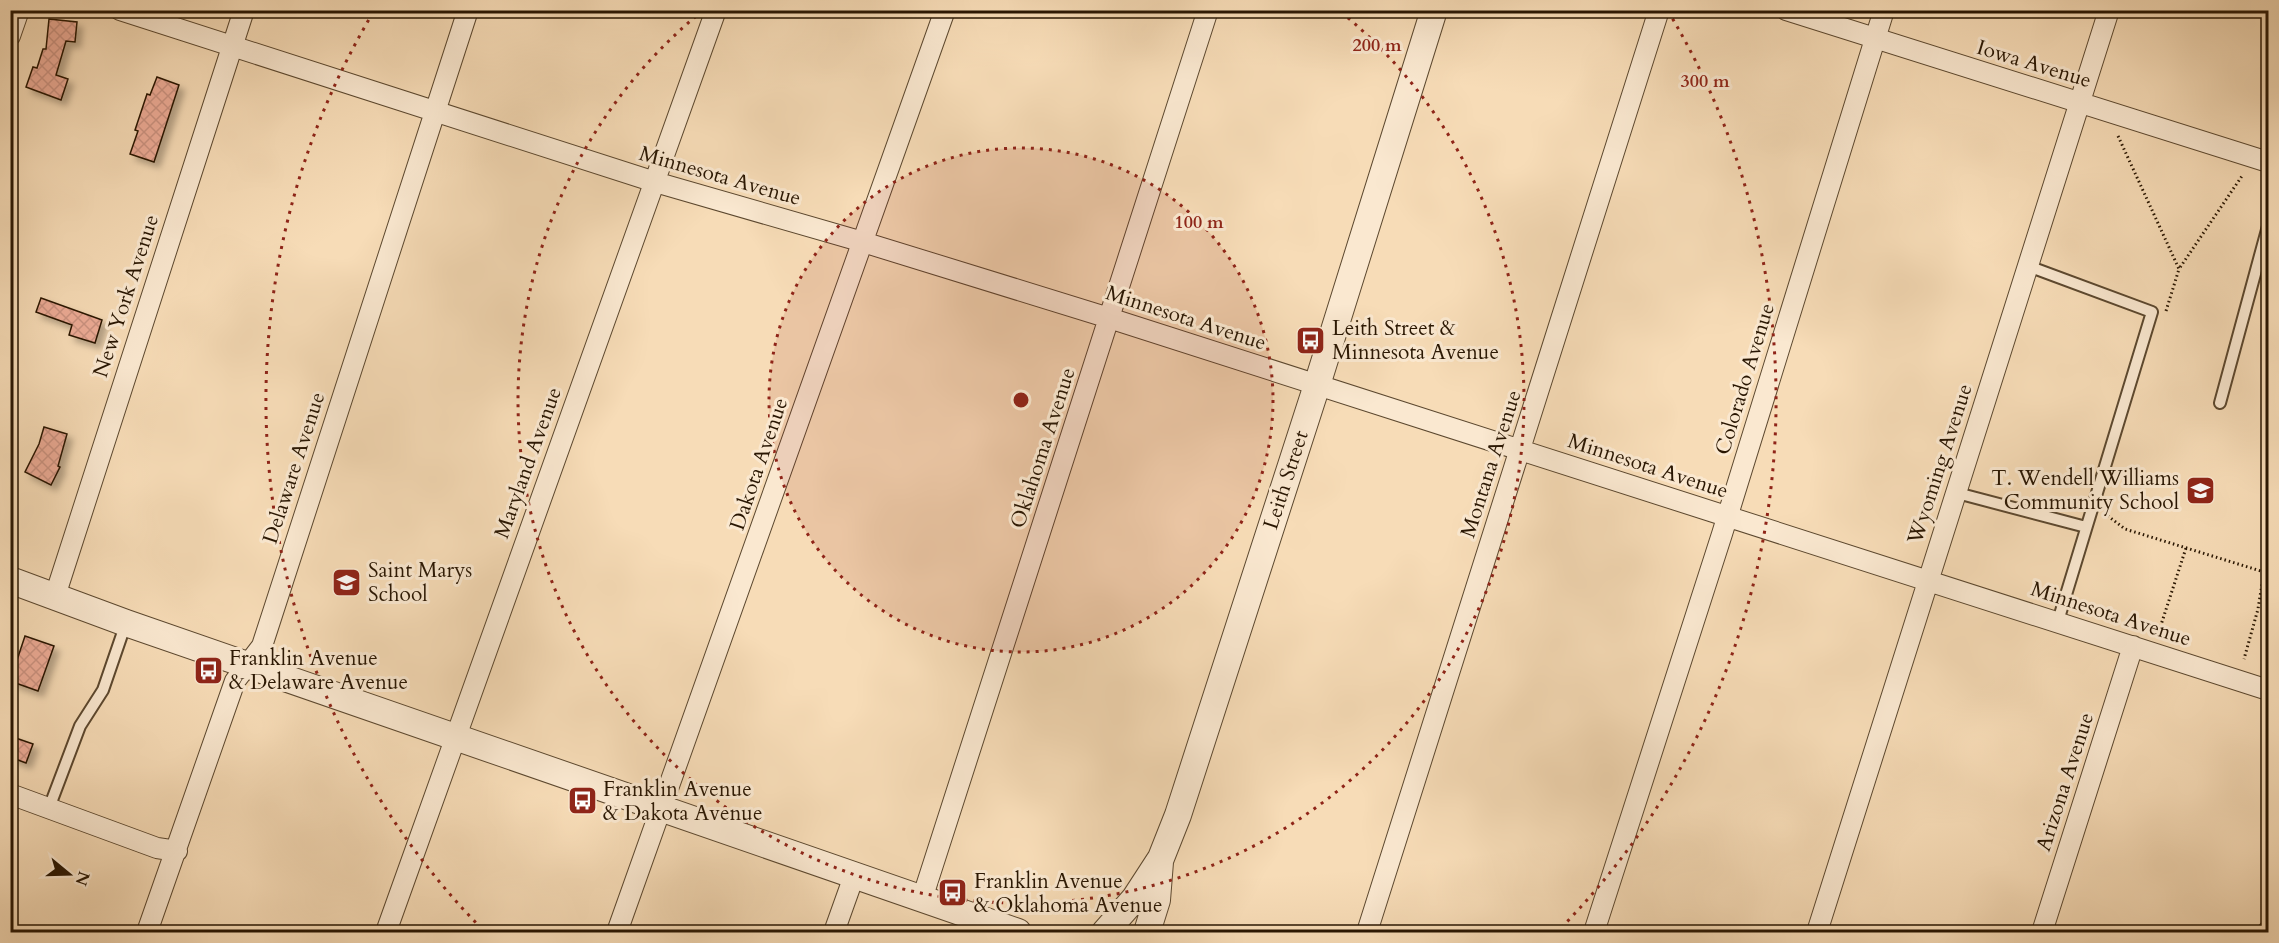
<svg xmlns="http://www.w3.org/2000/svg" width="2279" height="943" viewBox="0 0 2279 943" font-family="Cardo,serif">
<defs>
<pattern id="building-cross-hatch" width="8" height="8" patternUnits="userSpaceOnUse" patternTransform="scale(1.5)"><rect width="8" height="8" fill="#ecab96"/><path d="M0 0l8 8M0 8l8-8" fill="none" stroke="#ca9280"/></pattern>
<filter id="shadow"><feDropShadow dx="5.5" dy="5.5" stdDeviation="3" flood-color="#0004"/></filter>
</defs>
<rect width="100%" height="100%" fill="#f7dcb7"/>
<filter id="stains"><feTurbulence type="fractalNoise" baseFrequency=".00333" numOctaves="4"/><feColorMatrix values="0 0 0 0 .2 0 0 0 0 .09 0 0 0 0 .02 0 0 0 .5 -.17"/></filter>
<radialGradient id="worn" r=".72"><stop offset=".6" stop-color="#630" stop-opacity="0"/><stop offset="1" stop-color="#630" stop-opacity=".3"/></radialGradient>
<path fill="url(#building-cross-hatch)" stroke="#291602" stroke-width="1.5" filter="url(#shadow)" d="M49,19L77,22L75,42L66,41L56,75L68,79L61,100L26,87L33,67L37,68L43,49H46Z
M157,77L179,85L154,162L130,154L138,131L135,130L147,94L150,95Z
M41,298L102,320L95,343L69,335L72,325L36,312Z
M44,427L67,434L58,466L60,467L51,485L25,472L39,444Z
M25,636L54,646L38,691L10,681Z
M10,736L33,744L26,763L10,757Z"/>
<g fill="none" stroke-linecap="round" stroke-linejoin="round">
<defs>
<path id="service" d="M2028,266L2152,312L2058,621
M2220,403L2268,226
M1957,493L2086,527
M49,808L80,726L103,690L126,623"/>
<path id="minor" d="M120,10L655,182L863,242L1109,318L2268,690
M1786,10L2268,162
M10,36L19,10
M55,596L244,10
M10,794L157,848L177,851
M922,899L1208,10
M147,932L235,681L262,646L468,10
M386,932L716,10
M617,932L945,10
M834,932L854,876
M1367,932L1659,10
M1594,932L1722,534L1884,10
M1817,932L2109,10
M2042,932L2133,646
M2268,932V931"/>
<path id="tertiary" d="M10,580L126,623L1018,932
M1105,932L1135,898L1161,858L1178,815L1317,385L1434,10
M1147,932L1157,900L1160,862"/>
</defs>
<use href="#service" stroke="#5c482f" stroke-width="14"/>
<use href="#minor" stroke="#5c482f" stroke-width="22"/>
<use href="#tertiary" stroke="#5c482f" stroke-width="28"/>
<path stroke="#291602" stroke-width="3" stroke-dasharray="1.5 3" stroke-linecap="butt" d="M2118,136L2179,269L2242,176
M2166,311L2179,269
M2104,513L2125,529L2264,572L2258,609L2244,659
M2159,631L2186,548"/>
<use href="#service" stroke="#fae8d0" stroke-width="10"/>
<use href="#minor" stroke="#fae8d0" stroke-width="20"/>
<use href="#tertiary" stroke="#fae8d0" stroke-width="26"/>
</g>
<circle cx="1021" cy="400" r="252" fill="#8f2418" fill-opacity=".12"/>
<g fill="none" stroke="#8f2418" stroke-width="3" stroke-dasharray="3 6">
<circle cx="1021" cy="400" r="252"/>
<path d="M1341 12A503 503 0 1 1 701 12"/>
<path d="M482 929A755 755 0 0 1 374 11M1668 11A755 755 0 0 1 1560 929"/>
</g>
<defs>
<symbol id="bus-square" viewBox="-11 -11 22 22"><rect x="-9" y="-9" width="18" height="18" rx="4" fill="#8f2418" stroke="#fae8d0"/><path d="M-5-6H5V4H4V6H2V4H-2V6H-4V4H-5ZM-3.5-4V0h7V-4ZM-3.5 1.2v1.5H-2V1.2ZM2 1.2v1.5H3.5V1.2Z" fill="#fff"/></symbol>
<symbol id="school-square" viewBox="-11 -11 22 22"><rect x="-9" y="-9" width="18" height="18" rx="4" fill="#8f2418" stroke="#fae8d0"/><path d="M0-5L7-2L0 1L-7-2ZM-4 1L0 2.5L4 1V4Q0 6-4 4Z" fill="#fff"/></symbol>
</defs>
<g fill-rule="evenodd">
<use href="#bus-square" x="1294" y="324" width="33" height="33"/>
<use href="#school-square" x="2184" y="474" width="33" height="33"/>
<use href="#school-square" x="330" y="566" width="33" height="33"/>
<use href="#bus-square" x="192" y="654" width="33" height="33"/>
<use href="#bus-square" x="566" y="784" width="33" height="33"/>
<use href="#bus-square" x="936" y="876" width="33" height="33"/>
</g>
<g text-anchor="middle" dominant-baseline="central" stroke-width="6" stroke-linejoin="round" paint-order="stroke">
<g font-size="21" fill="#291602" stroke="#fae8d0">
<text transform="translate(2034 64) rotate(17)">Iowa Avenue</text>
<text transform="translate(720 176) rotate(16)">Minnesota Avenue</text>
<text transform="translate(126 296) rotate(-72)">New York Avenue</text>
<text transform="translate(1186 318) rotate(18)">Minnesota Avenue</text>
<text transform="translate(1745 379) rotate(-73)">Colorado Avenue</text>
<text transform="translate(1043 448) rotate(-72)">Oklahoma Avenue</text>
<text transform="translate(528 463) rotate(-70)">Maryland Avenue</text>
<text transform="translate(759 464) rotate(-71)">Dakota Avenue</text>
<text transform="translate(1491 464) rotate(-72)">Montana Avenue</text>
<text transform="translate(1940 464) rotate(-72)">Wyoming Avenue</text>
<text transform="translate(1648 466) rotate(18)">Minnesota Avenue</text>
<text transform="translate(294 468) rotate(-72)">Delaware Avenue</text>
<text transform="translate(1286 480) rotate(-72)">Leith Street</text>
<text transform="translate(2111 614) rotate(18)">Minnesota Avenue</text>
<text transform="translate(2065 782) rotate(-72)">Arizona Avenue</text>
</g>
<g font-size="21" fill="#291602" stroke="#fae8d0" text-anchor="start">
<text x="1332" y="328">Leith Street &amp;<tspan x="1332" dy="24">Minnesota Avenue</tspan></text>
<text x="2179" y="478" text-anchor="end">T. Wendell Williams<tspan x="2179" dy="24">Community School</tspan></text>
<text x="368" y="570">Saint Marys<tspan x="368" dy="24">School</tspan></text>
<text x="229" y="658">Franklin Avenue<tspan x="229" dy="24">&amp; Delaware Avenue</tspan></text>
<text x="603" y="789">Franklin Avenue<tspan x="603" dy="24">&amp; Dakota Avenue</tspan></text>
<text x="974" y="881">Franklin Avenue<tspan x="974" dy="24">&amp; Oklahoma Avenue</tspan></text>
</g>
</g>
<circle cx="1021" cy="400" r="9" fill="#8f2418" stroke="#fae8d0" stroke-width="3"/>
<g font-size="18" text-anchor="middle" font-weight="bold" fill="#8f2418" stroke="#fae8d0" stroke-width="6" stroke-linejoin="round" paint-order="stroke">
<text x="1377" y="51">200 m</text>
<text x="1705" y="87">300 m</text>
<text x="1199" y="228">100 m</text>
</g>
<rect width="2279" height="943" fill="none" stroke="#f7dcb7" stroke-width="36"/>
<rect x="12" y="12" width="2255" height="919" fill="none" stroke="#291602" stroke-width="3"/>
<rect x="18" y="18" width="2243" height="907" fill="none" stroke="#291602" stroke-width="1.5"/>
<g transform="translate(69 874) rotate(109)" stroke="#fae8d0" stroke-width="4.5" paint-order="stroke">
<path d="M0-4.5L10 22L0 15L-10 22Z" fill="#291602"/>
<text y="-9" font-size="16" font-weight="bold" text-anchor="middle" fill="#291602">N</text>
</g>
<rect width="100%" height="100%" filter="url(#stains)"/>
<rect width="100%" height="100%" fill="url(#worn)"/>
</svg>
